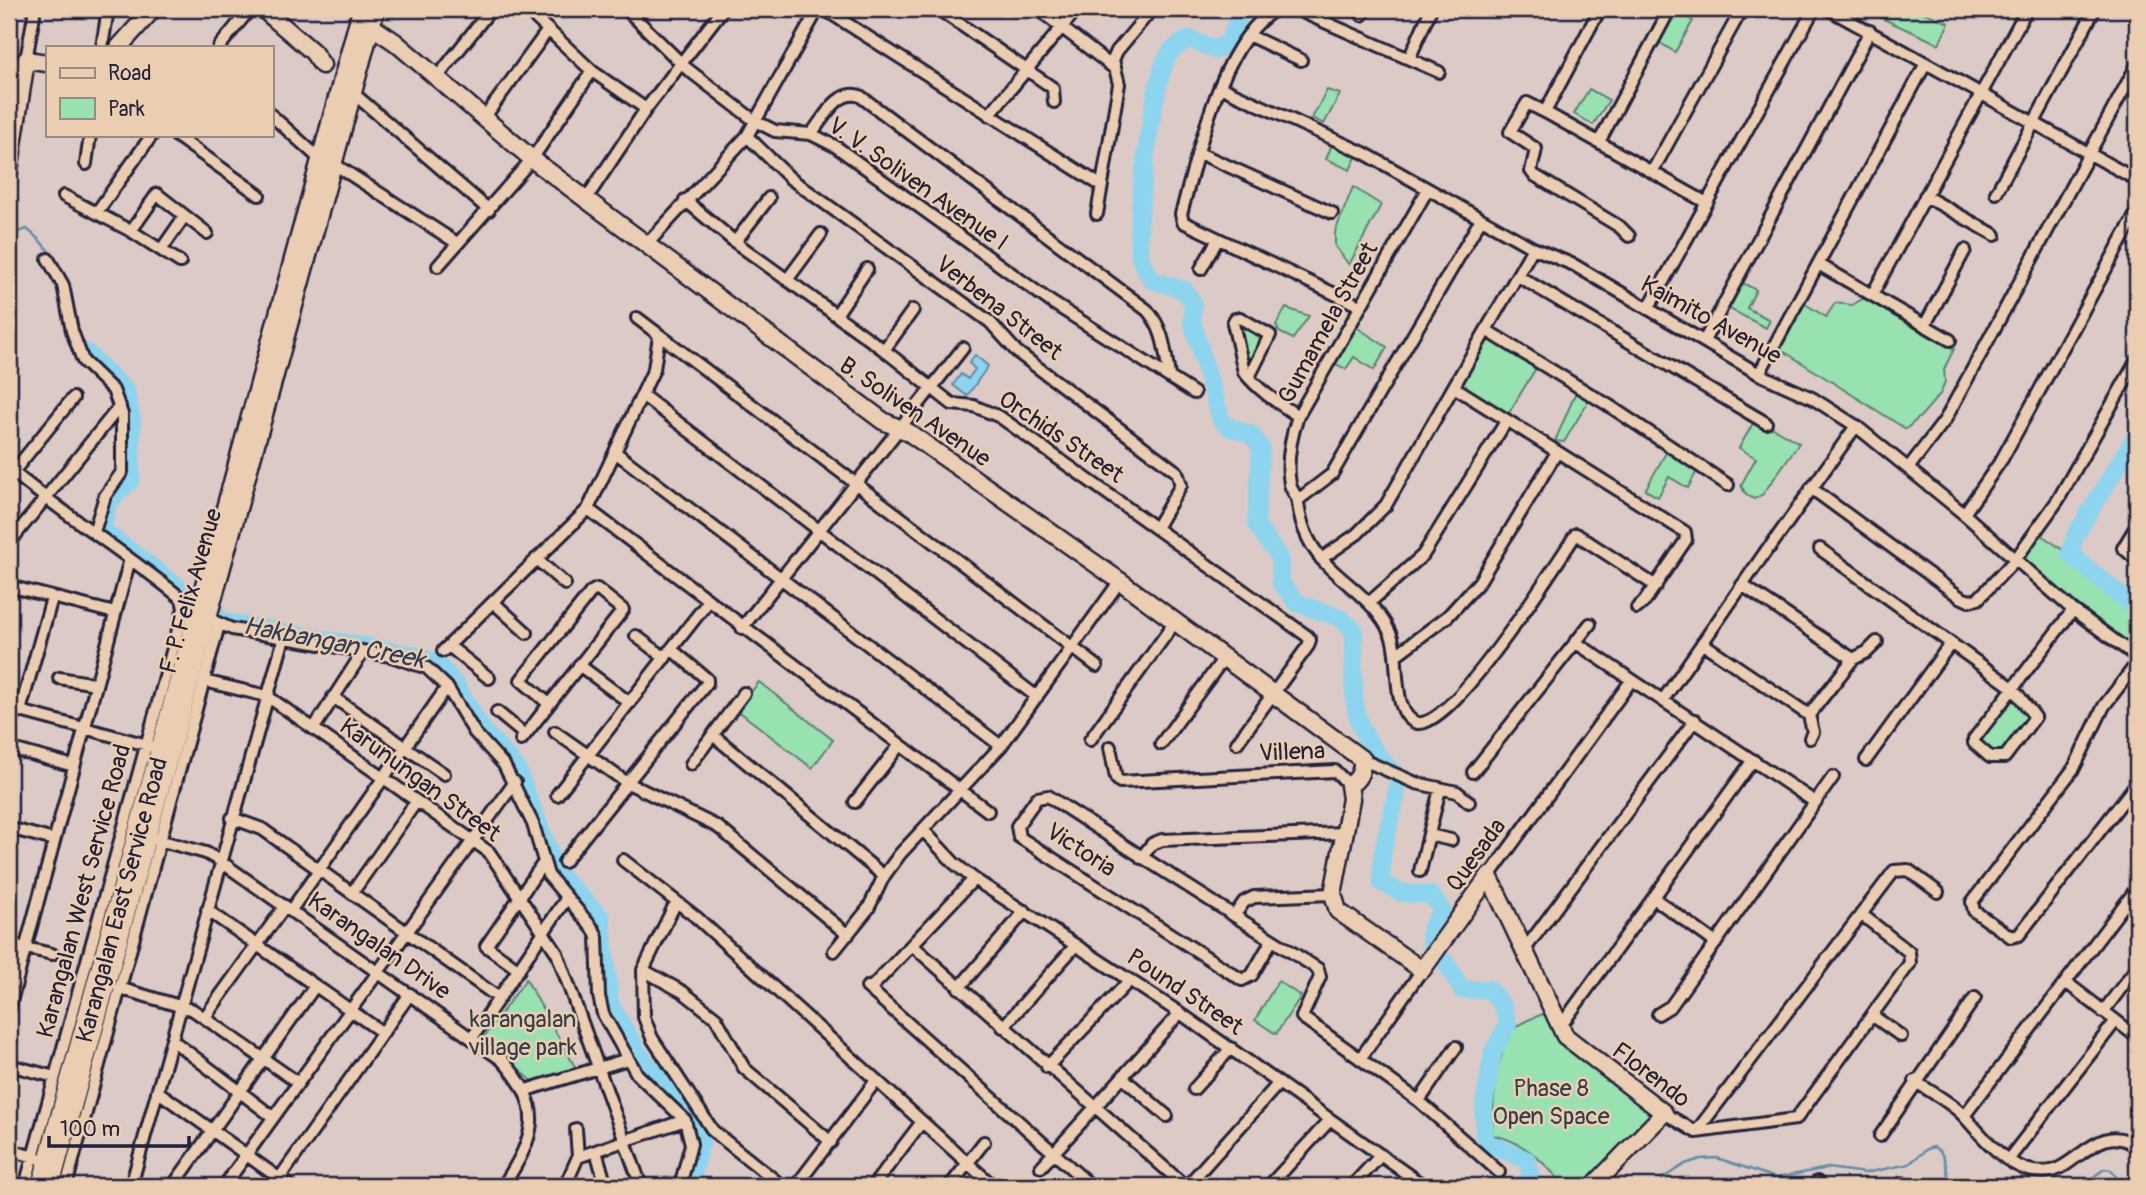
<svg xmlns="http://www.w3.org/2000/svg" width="2146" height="1195" viewBox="0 0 2146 1195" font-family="Pangolin,sans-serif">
<rect width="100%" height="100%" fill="#dbcac6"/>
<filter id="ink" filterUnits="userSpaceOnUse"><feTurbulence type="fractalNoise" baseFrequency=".0143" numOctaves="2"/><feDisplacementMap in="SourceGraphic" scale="14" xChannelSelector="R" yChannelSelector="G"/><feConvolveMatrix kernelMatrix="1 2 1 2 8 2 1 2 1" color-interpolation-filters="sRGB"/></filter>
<g filter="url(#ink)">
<path fill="#98e1b0" stroke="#5d8276" stroke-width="2" d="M1885,9H1916L1949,23L1939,44L1881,18Z
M1673,10L1693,21L1675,52L1655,40Z
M1589,89L1609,100L1593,125L1574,114Z
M1327,90L1340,94L1324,124L1312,118Z
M1333,142L1358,153L1350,170L1326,159Z
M1353,187L1381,205L1349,265L1335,246V232Z
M1737,280L1756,290L1747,308L1770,320L1766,328L1724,306Z
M1864,298L1954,349L1944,369L1945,381L1941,393L1921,416L1906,429L1780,349L1805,304L1826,317L1835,303L1852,305Z
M1286,308L1309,316L1293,339L1279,332L1276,325Z
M1239,321L1266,335L1249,374L1235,324Z
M1350,323L1387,347L1374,370L1354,357L1346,369L1327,360Z
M1487,337L1536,368L1507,416L1459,385Z
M1576,392L1589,400L1564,442L1555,441Z
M1756,418L1799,443L1763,494L1754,499L1745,493L1741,485L1756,458L1739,448Z
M1668,449L1699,467L1688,488L1669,477L1658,497L1645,490Z
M2040,534L2063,550L2064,558L2137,618V651L2020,559Z
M759,682L833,740L812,768L737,710Z
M2013,692L2032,717L2004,755H1989L1978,738Z
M526,979L579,1074L533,1082L484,1037Z
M1278,981L1301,996L1276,1034L1255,1020Z
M1545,1013L1655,1114L1584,1186H1565C1543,1162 1525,1141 1492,1135C1493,1106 1494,1050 1516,1027C1522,1021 1537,1017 1545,1013Z"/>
<path fill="#8dd5ee" stroke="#628da6" stroke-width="2" d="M975,355L988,366L967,396L953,385L961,374L968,379L975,369L969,363Z"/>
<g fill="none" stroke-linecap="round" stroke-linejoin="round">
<path stroke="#628da6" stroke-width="2.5" d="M9,235L27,229C42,241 57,259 64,277
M1660,1186L1663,1178L1685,1164L1700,1159L1717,1158L1776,1178L1828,1168L1865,1173L1909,1164L1927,1149L1934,1147C1950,1156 1944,1173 1952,1186
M2082,1186L2104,1169L2111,1170L2123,1186"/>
<path stroke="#8dd5ee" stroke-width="18" d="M1241,9L1230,41L1216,50L1190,39C1181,43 1175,46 1169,54C1152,82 1135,222 1140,256C1141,264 1147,272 1152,280L1184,290L1193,302L1192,321L1221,420L1231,428L1251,434L1261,448L1256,524L1280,558L1281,583L1297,603L1340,618L1354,630C1354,699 1345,727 1399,778C1395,815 1378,847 1382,883L1402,893L1431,895L1442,910L1430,930L1432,950L1446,963L1462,990L1489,989L1503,1006L1508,1024L1493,1052L1484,1106V1135L1488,1143L1527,1160L1531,1176L1529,1186
M86,352L126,391L132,420L131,480L108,503L102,530L225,622L415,655L438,664L456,685L482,729L517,768L558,874L601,917L610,1004L639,1054L699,1127L702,1138L690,1186
M2137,434L2075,536L2070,554L2137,609"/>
<defs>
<path id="street" d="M526,9L592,71L646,109
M626,9L686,68L755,121L775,131L811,134L835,146L1051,302L1194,393
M824,9L1102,186
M938,9L1053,88L1054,102
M1038,9L1114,68
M1188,9L1191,11
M1276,9C1220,42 1198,155 1181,214L1183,222L1360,306
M1295,9L1439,72
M1600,9L1545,112L1527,103L1510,132L1536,149L1531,171L1534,175L1620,227L1629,236
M1828,9L2137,180
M1362,15L1365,9
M1248,35L1301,60
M102,47L108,9
M219,47L250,9
M1409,59L1431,9
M26,60L34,15
M436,79L491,9
M1220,87L1364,153L1533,248L1574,265L1759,374L1812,398L1856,426L1964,514L2073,610L2137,657
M353,93L489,210
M1545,112L1707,203
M271,115L321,160
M989,115L1077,9
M484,118L548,30
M811,134C824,118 838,88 860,96L1147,310C1164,329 1165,351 1169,376
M175,135L259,195
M747,136L791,179L990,322L1017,352L1177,472L1181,485L1156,528
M1599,142L1670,9
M1199,153L1332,213
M86,164L90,135
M334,164L457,243
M1652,172L1742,9
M1428,189L1298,416C1291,437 1286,462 1290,484C1291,491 1298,496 1298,503C1301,529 1311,550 1330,568C1353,590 1378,605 1391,635C1401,658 1390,714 1417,723C1453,728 1554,567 1576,534L1656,586
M1996,193L2095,9
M64,196L131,231L180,262
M1925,196L1995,235
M586,199L646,109L723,9
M685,200L735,242L884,350L952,404L974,406L1000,417L1307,636L1310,640L1308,646L1237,743
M97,212L152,135
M1097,214L1119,84L1113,60L1117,51L1152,9
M131,231L157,194L207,233
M735,242L769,198
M648,243L747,136L818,9
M161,250L184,217
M48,259L63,285L72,331L83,361L113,390L122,414V472L105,496L94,532
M1818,264L1950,340
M438,266L532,159L592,71
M1201,269L1218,239
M1518,276L1766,423
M787,280L821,234
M1872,295L2027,9
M1648,309L1814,9
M836,315L867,269
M637,318L1097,666
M1925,325L1965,250
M1486,330L1608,405L1728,485
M1704,341L1870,31
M884,350L913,310
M1759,374L1926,63
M1249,377L1270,335L1240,318L1235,319L1233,323L1244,372C1259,391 1278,403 1298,416
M1454,387L1685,532L1686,540L1644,602L1637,608
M642,395L1037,697
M615,452L1001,746
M1909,467L1945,420L2137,65
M13,472C67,517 128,554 182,599L184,608
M9,477L73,398
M1811,488L1960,597L1969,601L1978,599L2015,560L2058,500L2137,360
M1298,500L1332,474L1481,219
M588,509L988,811
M1964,514L2002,459L2137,212
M2137,525L2123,548L2137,560
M9,543L120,406
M1770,547L1856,426
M1820,549L2013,688L2035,717L2005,757H1990L1974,743V739L2073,610
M536,559L565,584
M1321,559L1357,534L1386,505L1533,248
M1742,585L1853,659
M9,586L115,613
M493,602L527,633
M1370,602L1423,555L1507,420
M184,608L232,629L391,656L427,668L447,687L475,733L504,765L533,824L548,875L594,930L597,937L599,996L603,1014L637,1074L685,1120L691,1144L680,1186
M742,628L963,348
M636,636L665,658
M1575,642L1815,802
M1702,643L1809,715
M449,646L489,678
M443,651L588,509L654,369L659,336
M1396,655L1448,616L1479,582L1557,452
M2137,663L2104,706L2074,768L1972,902L1974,911L2011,937L2019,935L2137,783
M579,665L630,703
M59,678L96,684
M204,681L267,696L489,852L557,953L641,1186
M333,697L444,774
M1663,700L1768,548
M9,708L151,746
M20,711L52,598
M497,712L525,735
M1809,715L1853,659L1867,652L1877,642
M1809,715L1813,732L1810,738
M314,728L363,652
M555,732L626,782L718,827L848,935
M714,736L884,876
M521,740L525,735L623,610L597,589L591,592L521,680L549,704
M1090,740L1175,622
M1161,744L1224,658
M1110,747L1116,778L1120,782L1335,771L1349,785
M9,748L74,766
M1363,760L1416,783L1457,792L1469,802
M1866,760L1951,643
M691,764L744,693
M1473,772L1590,624
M557,795L708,602
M855,802L899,746
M232,818L262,829L499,998
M9,828L54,840
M924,831L954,863L974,879L1180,1013L1424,1186
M1429,835L1451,840
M155,839L206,853L220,861L502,1060C546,1107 535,1137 503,1186
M1141,858L1152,844L1162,840L1344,833
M623,860L696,917L993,1186
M564,862L707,683V679L671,649
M1420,871L1440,789
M1489,876L1631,681
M352,893L416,802
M1655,899L1716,943
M676,902L643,970L644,1017L652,1038L713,1131L782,1186
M207,910L383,1033
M291,910L447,687
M1234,916L1244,902L1254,897L1333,894
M1272,940L1252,975L1242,980L1019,837L1017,826L1037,798L1048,796C1137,855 1228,911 1318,969L1320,977L1302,1017L1419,1101L1499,1172
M9,944L52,954
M912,945L1185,1186
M834,951L868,909L884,876L900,854L1001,746L1120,581
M1523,952L1695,720
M519,970L486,946L544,862
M643,970L683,992L716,1018L744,1068L831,1142
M2067,983L2137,1037
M867,987L1091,1186
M119,988L193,1010L297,1082
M959,988L1025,911
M870,989L974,879
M9,1009L130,559
M2103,1012L2137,967
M1658,1014L1671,1006L1833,777
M1873,1016L1901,1036
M205,1017L285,906
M1003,1027L1076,945
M1560,1027L1753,760
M472,1038L566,899
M172,1040L273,1117
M1360,1059L1422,970
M9,1065L55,1077
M1047,1067L1130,980
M1122,1077L1167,1116
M1915,1081C1930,1092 1951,1102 1964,1116C1986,1140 2013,1178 2051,1171C2076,1167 2102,1119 2137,1147
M1194,1089L1231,1048
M526,1090L628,1059
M157,1091L290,1186
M1419,1101L1456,1047
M1664,1113L1696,1132L1796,1119L1910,963L1909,952L1861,914
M1964,1116L2137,888
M1696,1132L1894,871L1908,870L1938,892
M1880,1136L1975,998
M9,1150L38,1158
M596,1151L606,1186
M578,1157L685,1120
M2008,1160L2115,1022
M1041,1167L1180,1013
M279,1179L410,994
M1817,1182L1820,1186
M1902,1183L1905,1186
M25,1186L184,608
M66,1186L219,625
M131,1186L284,638
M173,1186L315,986
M224,1186L515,782
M565,1186L578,1157L576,1129
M796,1186L875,1082
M873,1186L921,1123
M950,1186L984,1142
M1187,1186L1279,1083
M1269,1186L1330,1120
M1352,1186L1381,1155"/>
<path id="secondary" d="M263,9L313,52L322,65
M359,18L395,42L532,159L883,421L908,432L1120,581L1363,760C1361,772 1360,779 1349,785L1351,799L1333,894L1338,911L1422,970L1489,876
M119,47L153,9
M9,171L26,60L47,63
M1489,876L1565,1036L1664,1113L1597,1182L1600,1186
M40,1186L361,10
M51,1186L376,9"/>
</defs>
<use href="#street" stroke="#22223b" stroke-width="16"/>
<use href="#secondary" stroke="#22223b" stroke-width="21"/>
<use href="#street" stroke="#ebceb2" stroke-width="10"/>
<use href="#secondary" stroke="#ebceb2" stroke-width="16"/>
</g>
</g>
<g text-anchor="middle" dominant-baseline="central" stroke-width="5" stroke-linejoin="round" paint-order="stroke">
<g font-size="24" fill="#22223b" stroke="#ebceb2">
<text transform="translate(918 184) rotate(35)">V. V. Soliven Avenue I</text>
<text transform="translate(999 308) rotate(38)">Verbena Street</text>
<text transform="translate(1711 320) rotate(29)">Kaimito Avenue</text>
<text transform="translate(1328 323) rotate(-61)">Gumamela Street</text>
<text transform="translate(915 412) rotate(34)">B. Soliven Avenue</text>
<text transform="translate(1061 437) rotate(34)">Orchids Street</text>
<text transform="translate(191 591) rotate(-74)">F. P. Felix Avenue</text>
<text transform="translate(1292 752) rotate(-2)">Villena</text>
<text transform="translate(420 780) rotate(36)">Karunungan Street</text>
<text transform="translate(1081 850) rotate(33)">Victoria</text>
<text transform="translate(1476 855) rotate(-54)">Quesada</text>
<text transform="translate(84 891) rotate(-75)">Karangalan West Service Road</text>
<text transform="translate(122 900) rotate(-75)">Karangalan East Service Road</text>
<text transform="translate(379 946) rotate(35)">Karangalan Drive</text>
<text transform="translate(1185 992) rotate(34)">Pound Street</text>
<text transform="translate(1651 1075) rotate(37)">Florendo</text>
</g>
<g font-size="24" fill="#343f4d" stroke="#ebceb2">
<text x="523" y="1019">karangalan<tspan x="523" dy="28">village park</tspan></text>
<text x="1551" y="1088">Phase 8<tspan x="1551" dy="28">Open Space</tspan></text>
</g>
<g font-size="26" font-style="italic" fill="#323d56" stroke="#ebceb2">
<text transform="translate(334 643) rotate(11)">Hakbangan Creek</text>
</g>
</g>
<rect width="2146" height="1195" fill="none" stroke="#ebceb2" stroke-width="35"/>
<rect x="18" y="18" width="2111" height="1160" fill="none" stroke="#22223b" stroke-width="2.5" filter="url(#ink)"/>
<rect x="46" y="46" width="228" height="91" fill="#ebceb2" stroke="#9b8982" stroke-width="2"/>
<rect x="60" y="68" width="35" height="10" fill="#ebceb2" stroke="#9b8982" stroke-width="2"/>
<text x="108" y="80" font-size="21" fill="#22223b">Road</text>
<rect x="60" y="98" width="35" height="21" fill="#98e1b0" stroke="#9b8982" stroke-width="2"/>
<text x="108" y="116" font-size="21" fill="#22223b">Park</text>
<path d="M49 1136v10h140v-10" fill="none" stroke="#22223b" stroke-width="3.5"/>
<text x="60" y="1136" font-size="21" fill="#22223b" stroke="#ebceb2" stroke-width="5" paint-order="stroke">100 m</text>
</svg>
